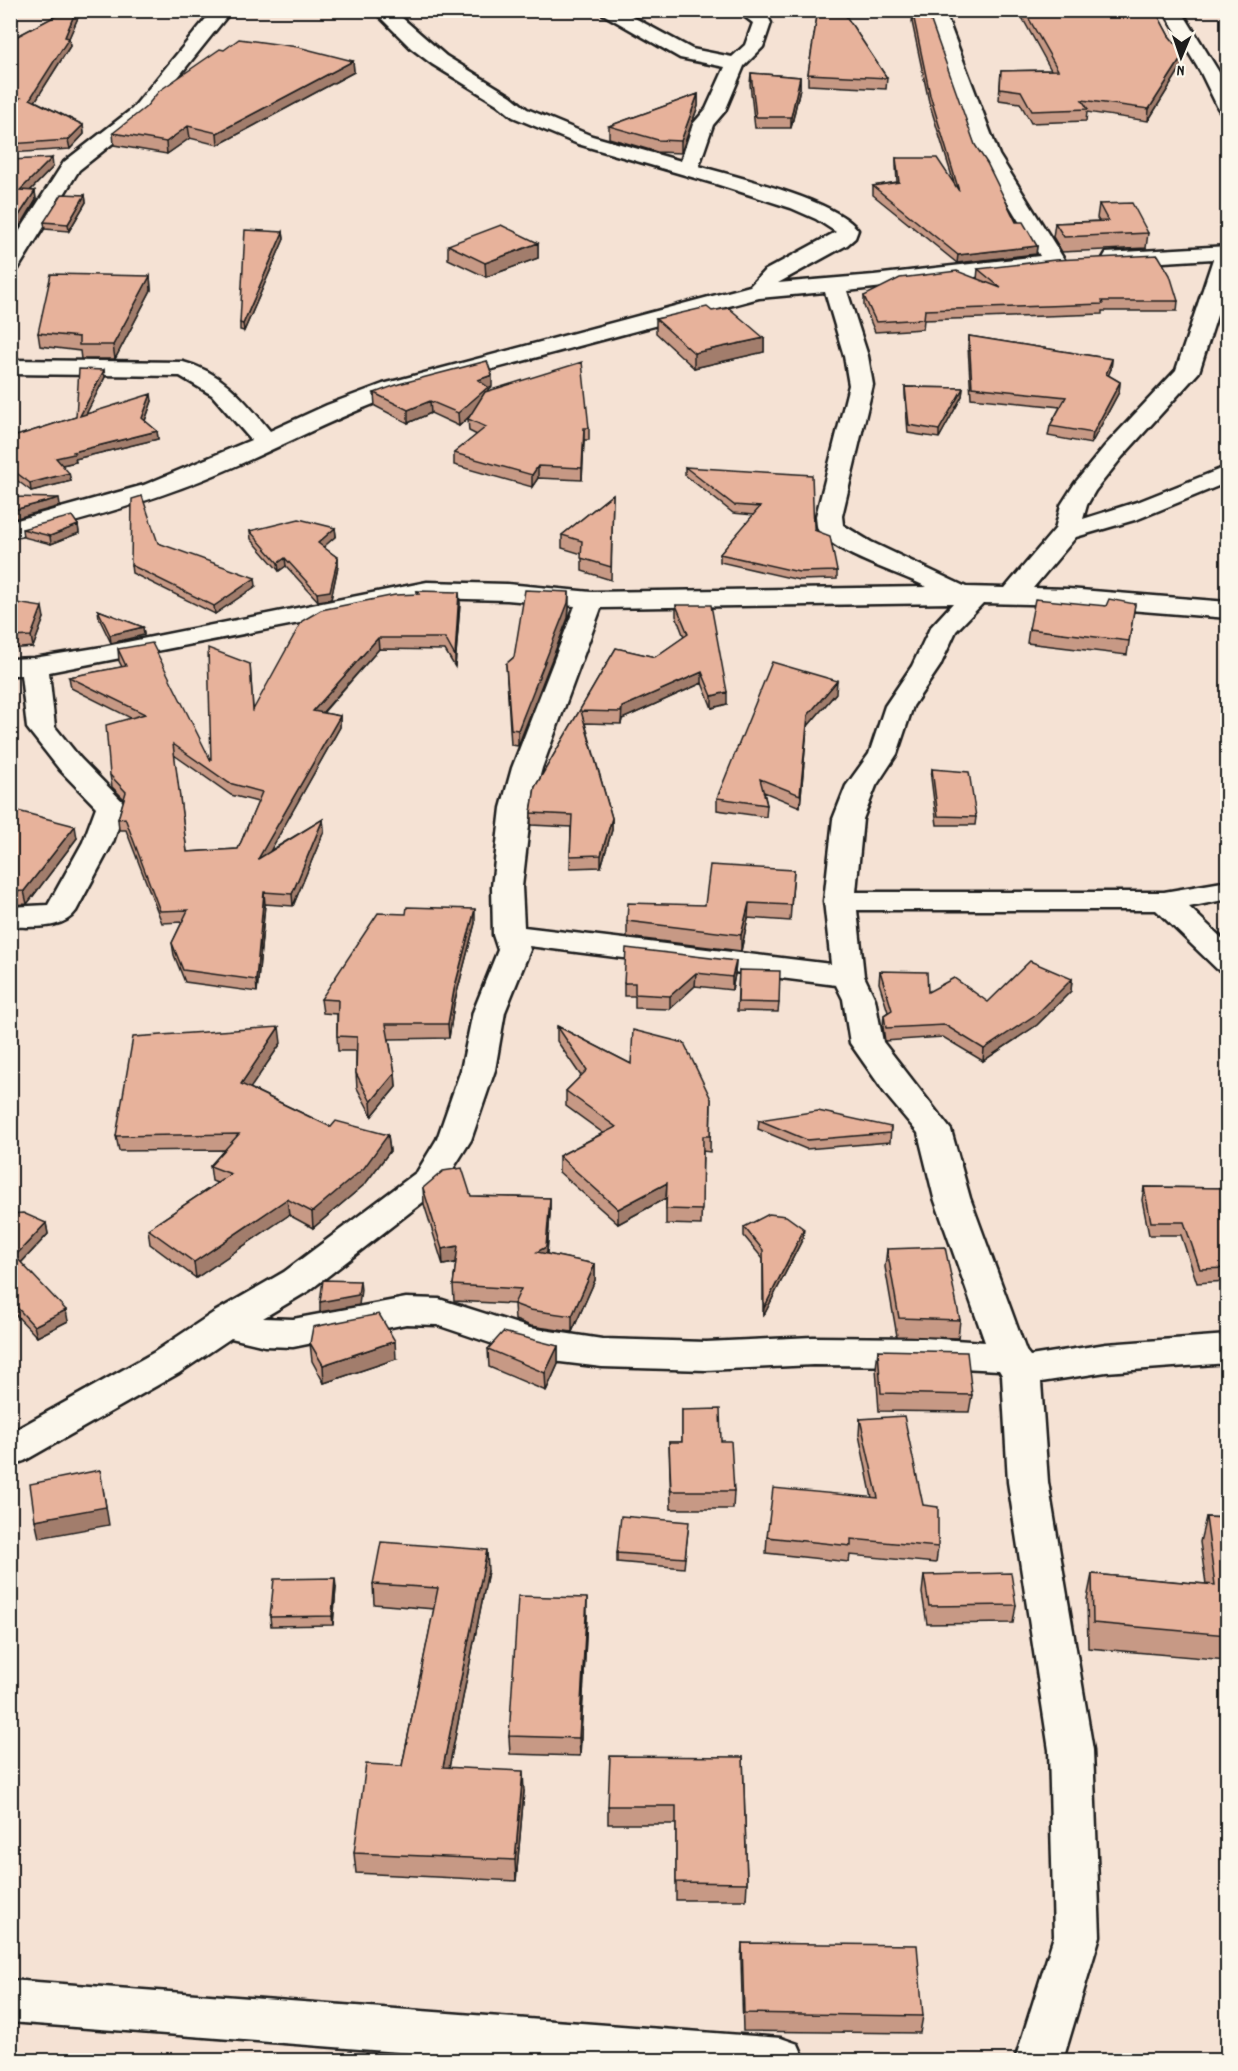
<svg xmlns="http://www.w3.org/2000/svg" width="1238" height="2071" viewBox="0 0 1238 2071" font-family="Dekko,sans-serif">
<rect width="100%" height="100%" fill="#f5e2d4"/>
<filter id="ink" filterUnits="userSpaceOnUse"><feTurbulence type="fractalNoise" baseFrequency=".0167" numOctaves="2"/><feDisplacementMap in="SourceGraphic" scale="12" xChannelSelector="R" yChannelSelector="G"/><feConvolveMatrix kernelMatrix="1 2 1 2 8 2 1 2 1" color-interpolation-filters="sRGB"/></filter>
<g filter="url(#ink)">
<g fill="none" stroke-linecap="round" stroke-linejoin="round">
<defs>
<path id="minor" d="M213,10H232L146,117L79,170L21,264L18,269L10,270V246L64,162L132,109Z
M373,10H393L446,56L511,96L527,109L592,136L681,161L693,124L706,109L725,67L680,58L596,10H620L692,49L732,57L745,45L753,23L736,10C751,10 765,7 771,23L763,47L744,66L725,111L713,125L699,166C736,177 837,200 858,230L855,238L847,245L778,283L874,275L1040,256L979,155L926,10H944L999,155L1065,261L1062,266L1048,269L847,291L868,356L873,385L842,516L843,525L871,542L966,587L1005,588L1055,529L1061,505L1075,483L1104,447L1176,370L1213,259L1114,265L1106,263L1103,258L1106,253L1228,246V281L1199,372L1122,457L1095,491L1087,505L1083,519L1140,501L1228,466V482L1138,519L1076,537L1033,588L1068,589L1228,602V618L1068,605L983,603L956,631L940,666L913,706L897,754L876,786L863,819L856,892H1164L1228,881V899L1189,907L1228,944V972L1217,969L1156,910H857L864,976L875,999L883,1042L951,1130L970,1198L1026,1351L1030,1356L1106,1344L1228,1335V1363L1106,1372L1041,1382L1048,1482L1093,1750L1100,1936L1063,2060H1015L1054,1936L1049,1750L1008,1482L1002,1375L999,1370L924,1366L813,1365L706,1370L602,1367L552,1361L526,1355L437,1325L406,1324L293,1347L265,1346L231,1338L179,1373L24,1461L10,1466V1433L153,1353L213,1313L284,1272L417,1172L437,1139L461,1070L473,1012L498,950L493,935L492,887L501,808L512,768L575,606L507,600L427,598L49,672L55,727L80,758L126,805L113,842L76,911C62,931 31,926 10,927V907L48,905L83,842L96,807L60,770L27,728L21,675H10V659L34,658L102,647L427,582L507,584L591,592L927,587C895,571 845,558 821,534C816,529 817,523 816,516L849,385L844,356L825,292L759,298L399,394C333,418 272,452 207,478C143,504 77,522 10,538V522L144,485L251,440L212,395L180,376L10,374V360L183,362C223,372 245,401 270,431L327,405L383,384L750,286L764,271L836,232L816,219L791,208L716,184L578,144L513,117L497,104L432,64L411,48ZM953,603L930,628L912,666L885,706L869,754L846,786L833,819L824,901L831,964L524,927L522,887L531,808L542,768L601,608ZM529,946L836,985L843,999L850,1043L887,1096L918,1133L934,1198L985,1342L924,1338L813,1337L706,1342L602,1339L530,1328L439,1299L406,1298L293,1319L263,1318L310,1290L441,1188L471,1140L495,1070L505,1012L530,950Z
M1163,10H1181L1228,87V114L1221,112L1218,108L1201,73Z"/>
<path id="major" d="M10,1980L781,2038L798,2044L805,2060H501L10,2022Z"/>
</defs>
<use href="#minor" stroke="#1c1c1c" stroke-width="5"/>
<use href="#major" stroke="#1c1c1c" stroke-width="5"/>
<use href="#minor" fill="#fbf7ec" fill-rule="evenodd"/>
<use href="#major" fill="#fbf7ec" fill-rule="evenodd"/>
</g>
<path fill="#c79985" stroke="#1c1c1c" stroke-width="1.5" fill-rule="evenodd" d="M67,10H79L80,13L69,38L70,46L35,101L83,125L84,134L70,149L10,153V40Z
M761,10H842L887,78L886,89L808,85V74L817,16H770Z
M1018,10H1155L1169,36L1184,54L1182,66L1148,121L1087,112L1086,121L1031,123L1020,103L999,100L1001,71L1051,70Z
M913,14L975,145L1016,222L1037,246L1036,254L957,263L873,195V186L897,182L896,166V158L954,183L929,102L912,22Z
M353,61L354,72L218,145L190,138L167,154L114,145L113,133Z
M751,73L800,77V88L791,128H755L750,84Z
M698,94V106L681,153L657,152L609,138V126Z
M10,160L53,167L30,191H35L36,200L20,227L15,226L10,237Z
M85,195L86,202L69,231L45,229L44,222Z
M1099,204L1148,233L1146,248L1062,252L1053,237L1055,223L1099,221L1097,218Z
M283,232L284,239L244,331L240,330V323Z
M538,243V258L486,277L448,259V245Z
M978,269L1178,301L1177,311H1102V314L924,320L923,329L875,332L864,306V296L977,279Z
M150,276L151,290L115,359H81L80,351L40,346L38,333Z
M712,311L764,338V352L694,368L656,333V319Z
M969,336L1112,359L1111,369L1108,375L1120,382L1119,392L1091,444L1048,436L1050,426L1060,407L971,398L968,346Z
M105,377L86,414L152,401L145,421L157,431L158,439L75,459L76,462L62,465L71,481L31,491L10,475V438L76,417Z
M492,387L488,389V391L589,428V440H584L582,480L538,478L532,487L454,465V453L477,435L469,431L468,419L471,415L459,426L431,413L408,423L375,406L374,393Z
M905,387L963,388L962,396L939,438L908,433L905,395Z
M685,467L814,530L837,571V579L799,580L720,562V554L754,515L733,513L685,475Z
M613,494L611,580L582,571V554L562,548V535Z
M78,525L79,533L51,544L23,537L22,529Z
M335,528L336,536L323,547L338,558V566L331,599L318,601L286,566L279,571L251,539L250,531Z
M158,543L256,586L215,614L132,573L131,565Z
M417,591L460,603L455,667L445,650L379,649L323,713L340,716V727L270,851L323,819L324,831L293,906L265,904L257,992L185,982L174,955L172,943L182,922L162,923L126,830H119L118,819L124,799L112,787L110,775L131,718L71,688L69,677L122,667L119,661L118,649L211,761L250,664L253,709L417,594ZM174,755L231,795L258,802L238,849L187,852Z
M10,602L44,618L33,647L10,649Z
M1135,604L1127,655L1027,643L1029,629L1106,606Z
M676,605L727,704L712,708L702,683L622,719L621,724L585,723L612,818V830L601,867L570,868L571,827L531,825V813L535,787L616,648L655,657L684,637L676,616Z
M569,608L568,618L518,746L511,745L506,664Z
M98,610L143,627L144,635L111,643L99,618Z
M836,693L807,727L800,807L764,792L767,805L766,817L717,810V798Z
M932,769L976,817L975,825H937L931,778Z
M10,809L77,838L27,904L10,905Z
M794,870L790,921L748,918L741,951L627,937V921L705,905Z
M475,923L454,1004L449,1038L389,1039L395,1073L396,1087L372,1116L357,1088L356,1073V1051H338L337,1036V1014L323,1013L321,999Z
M736,961L735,974L732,990L695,986L670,1009L635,1008V996H624V983Z
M739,970L779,1003L778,1012L737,1011Z
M880,971L928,992L988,1002L1072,979L1071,991L1037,1025L983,1061L943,1037L885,1041L883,1027L884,1015L888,1012L879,983Z
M557,1026L631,1064L711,1099L710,1152L703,1151L701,1225L666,1224V1198L618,1224L559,1172V1156L603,1133L566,1106V1091L581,1076L557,1041Z
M281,1043L250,1088L331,1127L388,1135L390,1151L365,1184L313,1228L289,1215L196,1278L150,1244L148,1229L217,1183L212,1181L210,1166L224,1150L119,1151L116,1136Z
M759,1120L891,1127L890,1142L806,1149L758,1129Z
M1144,1187L1227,1188V1281L1197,1283L1181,1235H1149L1142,1200Z
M423,1188L471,1196L550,1198V1214L547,1254L595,1264V1280L572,1332L531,1326L515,1320L514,1304L454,1301L453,1285L456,1263L443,1265L424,1204Z
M10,1214L46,1223L48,1234L21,1263L68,1321L37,1337L16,1315L10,1316Z
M744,1227L803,1238L763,1317V1259L744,1236Z
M887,1249L960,1320L958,1338L897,1336L885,1267Z
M310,1343L396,1359L324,1383L312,1361Z
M558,1346V1364L546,1391L489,1367L488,1349Z
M878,1350L972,1395L969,1412L879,1411L876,1368Z
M682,1410L721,1441L734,1491L733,1509H671L669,1442H682Z
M860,1419L923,1505L938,1547L936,1563L850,1555L849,1562L766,1553L767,1537L872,1498L859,1435Z
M1206,1517L1227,1518V1660L1088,1648L1087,1599L1092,1574L1206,1584L1200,1542Z
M688,1531L684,1568L617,1562V1553Z
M488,1571L449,1768L524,1791L516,1881L356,1873L354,1853L402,1766L434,1609L374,1604L373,1584Z
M924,1575L1016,1605L1013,1623L927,1624L922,1593Z
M336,1587L333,1625L271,1626L270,1617Z
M587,1616L580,1756L510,1754L509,1736Z
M743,1757L747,1883L746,1900H676V1824H608V1806Z
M742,1943L923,2016L920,2033L743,2031L741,1960Z"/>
<path fill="#a27d6c" stroke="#1c1c1c" stroke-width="1.5" d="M76,10H79L80,13L69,38L70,46L31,108L30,99L65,37Z
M1184,54L1182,66L1148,121L1149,109Z
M353,61L354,72L218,145L217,133Z
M800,77V88L791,128V117Z
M698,94V106L681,153V141Z
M83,125L84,134L70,149L68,140Z
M188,126L190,138L167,154L166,142Z
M52,158L53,167L21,200L20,190Z
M35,191L36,200L20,227L18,217Z
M85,195L86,202L69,231L68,224Z
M14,217L15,226L10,237V224Z
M283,232L284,239L244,331L243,324Z
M538,243V258L486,277L485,263Z
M1037,246L1036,254L957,263L958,255Z
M150,276L151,290L115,359L113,345Z
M764,338V352L694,368V353Z
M1112,359L1111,369L1105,384L1106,374Z
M104,370L105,377L81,424L80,416Z
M492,375V387L488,389V399L459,426L458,413L478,380Z
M1120,382L1119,392L1091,444L1093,433Z
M963,388L962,396L939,438V430Z
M151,394L152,401L143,426L142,418Z
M430,401L431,413L408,423V410Z
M584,428V440L582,480V468Z
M157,431L158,439L75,459L76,462L57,466L56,458L73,452Z
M538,466V478L532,487V475Z
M69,473L71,481L31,491L30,483Z
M59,498L60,506L10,520V511Z
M78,525L79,533L51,544L50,536Z
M335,528L336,536L319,551L318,543Z
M285,558L286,566L279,571L278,563Z
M338,558V566L331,599L318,601L317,593Z
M255,578L256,586L215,614L214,606Z
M459,592L460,603L455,667V656Z
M569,592V608L568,618L518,746V730Z
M42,607L44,618L33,647L31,636Z
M143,627L144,635L111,643L110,635Z
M378,638L379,649L314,722L313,711Z
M702,672V683L622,719L621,724L622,707Z
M837,681L836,693L807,727L800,807L808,715Z
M727,692V704L712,708V696Z
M340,716V727L259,871L258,859Z
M612,818V830L601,867V855Z
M323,819L324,831L293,906L292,894Z
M75,826L77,838L27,904L24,891Z
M264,892L265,904L257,992L256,980Z
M749,903L748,918L741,951V935Z
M475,909V923L454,1004L449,1038L448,1024L454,990Z
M736,961L735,974L732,990V977Z
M696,973L695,986L670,1009V996Z
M1072,979L1071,991L1037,1025L983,1061L984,1049Z
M279,1027L281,1043L243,1099L241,1084Z
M395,1073L396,1087L372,1116L371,1102Z
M388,1135L390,1151L365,1184L313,1228L312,1212Z
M667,1183L666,1198L618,1224V1209Z
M550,1198V1214L546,1263L537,1252Z
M287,1199L289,1215L196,1278L194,1262Z
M46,1223L48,1234L17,1267L15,1256Z
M804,1229L803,1238L763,1317L764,1308Z
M458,1246L459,1262L443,1265L442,1249Z
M595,1264V1280L572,1332V1316Z
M360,1281L361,1290L359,1305L320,1312V1302Z
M66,1310L68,1321L37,1337L34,1326Z
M395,1341L396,1359L324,1383L323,1365Z
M558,1346V1364L546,1391L545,1373Z
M100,1470L109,1525L39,1538L35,1520Z
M487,1550L488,1571L445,1788L443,1767Z
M335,1578L336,1587L333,1625L332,1616Z
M587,1598V1616L580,1756L579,1738Z
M523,1771L524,1791L516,1881L515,1860Z"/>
<path fill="#e7b29b" stroke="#1c1c1c" stroke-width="1.5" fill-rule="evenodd" d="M67,10H76L65,37L69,38L30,99L83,125L68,140L10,144V104L20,98H10V40Z
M818,10H842L887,78L808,74Z
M924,10H927L975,145L987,163L1016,222H1023L1037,246L958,255L873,186L899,182L896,158H937L959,191L930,95L913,14Z
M1024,10H1155L1169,36L1184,54L1149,109L1082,100L1088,109L1032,111L1021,91L1000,88L1001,71L1058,70Z
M239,39L298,47L353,61L217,133L188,126L166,142L113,133L146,107L159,91L220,49L224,50Z
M751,73L800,77L791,117H756Z
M698,94L681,141L658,140L609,126Z
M52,158L20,190L35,191L18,217H14L10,224V160Z
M62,194L85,195L68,224L44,222Z
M1132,203L1148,233L1064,237L1055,223L1108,221L1099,204Z
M501,225L538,243L485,263L448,245Z
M245,230L283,232L243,324L240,323Z
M1158,255L1170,275L1178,301H1102L1103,304L925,310L924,319L876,322L864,296L900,278L957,271L1001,288L978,269L1055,260Z
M51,274L150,276L113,345H79V337L38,333Z
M707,307L712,311L729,308L764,338L694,353L656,319Z
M969,336L1112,359L1106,374L1120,382L1093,433L1050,426L1066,397L972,387Z
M487,361L492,375L478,380L488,387L458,413L430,401L408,410L374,393L399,384Z
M582,362L589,428H584L582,468L538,466L532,475L454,453L486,427L468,419L485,392Z
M79,369L104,370L80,416L151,394L142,418L157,431L73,452L74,454L56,458L69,473L30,483L10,468V438L76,417Z
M905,387L963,388L939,430L909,425Z
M685,467L812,475L814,530L830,536L837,571L799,572L720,554L760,507L734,505Z
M613,494L611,567L581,558L582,541L562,535Z
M142,496L158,543L255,578L214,606L131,565L132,499Z
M10,497L59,498L10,511Z
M72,516L78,525L50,536L22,529Z
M299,519L335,528L318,543L338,558L330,591L317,593L285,558L278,563L250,531Z
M525,590L569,592L568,603L518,730L511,729L506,664L514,657Z
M417,591L459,592L455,656L445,638H378L313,711L340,716L258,859L323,819L292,894L264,892L256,980L183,970L172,943L188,910L160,911L125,818L118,819L126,792L110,775L106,725L145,714L69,677L126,666L118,649L152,643L211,761L208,648L250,664L253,710L302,621L321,610L395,595L419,594ZM173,744L229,783L262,792L238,849L187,852Z
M1035,599L1106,606L1109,599L1135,604L1129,641L1029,629Z
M10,602L42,607L31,636L10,637Z
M676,605H711L727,692L712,696L702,672L622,707L621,712L581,711L612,818L601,855L570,856L572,815L531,813L535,787L616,648L655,657L688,634Z
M98,610L143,627L110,635Z
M772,662L837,681L808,715L800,795L760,779L767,805L717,798Z
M932,769L969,772L976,817L938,816Z
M10,809L75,826L24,891L10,892Z
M710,865L794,870L791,905L749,903L741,935L627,921L628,903L705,905Z
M407,907L475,909L454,990L448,1024H386L395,1073L371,1102L356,1073L357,1037L337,1036L338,1000L321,999L378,913L406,914Z
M626,948L736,961L732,977L696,973L670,996L635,994V983H624Z
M1030,961L1072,979L1038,1013L984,1049L945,1025L886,1028L884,1015L892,1010L880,971L927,972L928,992L954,978L988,1002Z
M739,970L780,971L779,1003L738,1002Z
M557,1026L631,1064L633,1030L684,1043L711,1099L710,1136H703L702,1210L666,1209L667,1183L618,1209L559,1156L616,1127L566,1091L587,1070Z
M279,1027L241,1084L331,1127L336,1121L388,1135L364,1168L312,1212L287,1199L194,1262L148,1229L231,1174L210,1166L239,1134L116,1136L133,1037Z
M818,1111L891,1127L890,1133L807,1140L759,1120Z
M462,1168L471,1196L550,1198L546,1247L537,1252L595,1264L572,1316L530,1310L514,1304L521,1289L453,1285L458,1246L442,1249L423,1188L443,1171Z
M1144,1187L1227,1188V1268L1200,1269L1184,1222H1151Z
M23,1213L46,1223L15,1256L66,1310L34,1326L14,1304L10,1305V1214Z
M769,1214L786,1216L804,1229L764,1308L763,1250L744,1227Z
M945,1247L960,1320L899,1318L887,1249Z
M323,1280L360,1281L358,1295L320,1302Z
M379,1314L395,1341L323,1365L310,1343L313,1327Z
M503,1332L558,1346L545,1373L488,1349Z
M878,1350L967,1352L972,1395L881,1393Z
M720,1409L721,1441H731L734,1491H671L669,1442H682V1410Z
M904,1416L923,1505L938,1507V1547L851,1539V1546L767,1537L773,1488L878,1498L860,1419Z
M100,1470L106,1507L35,1520L30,1484Z
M621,1516L689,1522L685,1558L617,1553Z
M1206,1517L1227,1518V1635L1093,1623L1092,1574L1215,1585Z
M381,1542L487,1550L443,1767L523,1771L515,1860L354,1853L366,1764L402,1766L438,1588L373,1584Z
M1011,1573L1016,1605L929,1606L924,1575Z
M335,1578L332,1616L270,1617L274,1579Z
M518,1596L587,1598L579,1738L509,1736Z
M610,1756L743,1757L747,1883L676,1882V1806H608Z
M742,1943L917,1945L923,2016L744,2013Z"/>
</g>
<rect width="1238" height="2071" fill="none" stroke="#fbf7ec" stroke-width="36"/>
<rect x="18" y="18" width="1202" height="2035" fill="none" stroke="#1c1c1c" stroke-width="2" filter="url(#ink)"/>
<g transform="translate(1181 57) rotate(182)" stroke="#fbf7ec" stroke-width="4.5" paint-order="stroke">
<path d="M0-4.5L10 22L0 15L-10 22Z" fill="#1c1c1c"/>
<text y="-9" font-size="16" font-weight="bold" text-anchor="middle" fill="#1c1c1c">N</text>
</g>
</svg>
